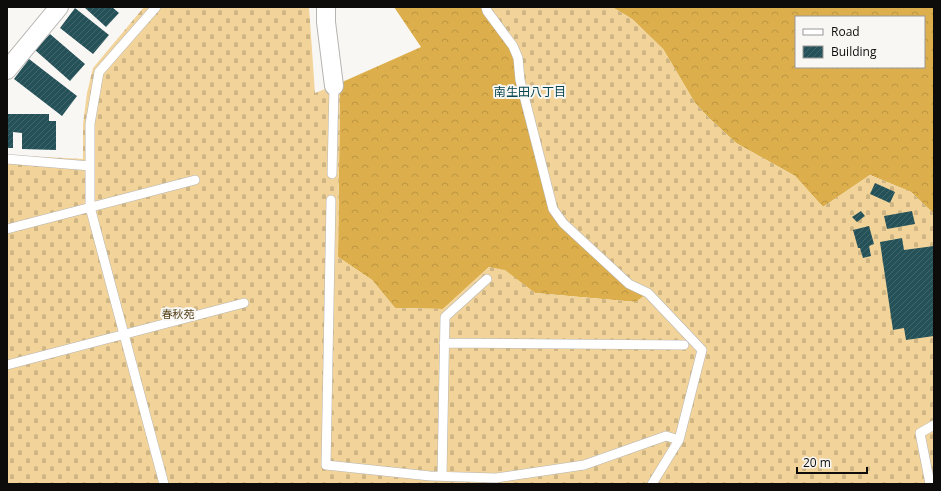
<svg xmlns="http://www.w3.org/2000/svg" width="941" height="491" viewBox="0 0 941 491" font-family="'Open Sans','Noto Sans JP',sans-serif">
<defs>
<pattern id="forest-crowns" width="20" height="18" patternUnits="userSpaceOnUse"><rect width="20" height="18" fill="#dcaf4c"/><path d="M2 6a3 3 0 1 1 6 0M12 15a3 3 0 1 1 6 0" fill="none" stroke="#bc9541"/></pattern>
<pattern id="cemetery-stones" width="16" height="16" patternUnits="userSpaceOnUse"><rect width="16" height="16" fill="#f2d49a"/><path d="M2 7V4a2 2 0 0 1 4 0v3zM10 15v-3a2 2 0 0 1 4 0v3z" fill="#ceb583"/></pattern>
<pattern id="building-hatch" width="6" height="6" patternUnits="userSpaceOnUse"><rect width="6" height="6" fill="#255259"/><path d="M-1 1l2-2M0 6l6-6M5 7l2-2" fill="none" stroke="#42666c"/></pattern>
</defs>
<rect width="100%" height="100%" fill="#f9f7f4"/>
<path fill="url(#forest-crowns)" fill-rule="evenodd" d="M394,7H490L648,293L636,302L535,293L505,271L489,267L443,309L395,308L372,280L338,257L340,83L421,47Z
M612,7H934V214L911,192L870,175L823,207L795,176L736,143L709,118L695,103L663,49L632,19ZM796,17H924V67H796Z"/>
<path fill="url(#cemetery-stones)" d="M144,7H309L315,93L340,83L338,257L372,280L395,308L443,309L489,267L505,270L535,293L636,302L648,293L631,280L558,212L555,205L535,129L523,72L490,7H612L632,19L663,49L695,103L709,118L736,143L795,176L823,207L870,175L911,192L934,214V484H7V155L83,159V124L87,93L93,68Z"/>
<path fill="url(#building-hatch)" d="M84,7H112L119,13L106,27Z
M75,8L109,35L93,54L60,28Z
M50,34L85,64L70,81L35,50Z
M29,59L77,96L62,116L14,79Z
M7,114H49V121H56V150L22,149V133L13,132V148H7Z
M875,183L895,192L890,203L870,194Z
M861,211L865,216L857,222L852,217Z
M912,211L915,224L887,229L884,216Z
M869,226L874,244L869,246L871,256L863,258L860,248H858L853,230Z
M902,238L904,250L934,246V336L906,340L904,328L893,330L880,242Z"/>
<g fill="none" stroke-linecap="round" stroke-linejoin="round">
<defs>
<path id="service" d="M486,7L487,11L513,46L518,58L520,80L553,209L563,223L629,284L648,293L702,350L679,440
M7,159L90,166V124L99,72L156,7
M90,166V207L164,484
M332,174L334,86
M331,200L326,465L430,476L496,478L584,465L666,436L679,440L652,484
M7,229L195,180
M444,343L684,345
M7,365L244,303
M442,476L445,317L487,279
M930,484L920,433L934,425"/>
<path id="minor" d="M326,7V22L334,86
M7,70L59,7"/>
</defs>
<use href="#service" stroke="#b7b5b2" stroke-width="10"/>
<use href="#minor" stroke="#b7b5b2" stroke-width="20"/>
<use href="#service" stroke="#fff" stroke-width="9"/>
<use href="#minor" stroke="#fff" stroke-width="18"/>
</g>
<g text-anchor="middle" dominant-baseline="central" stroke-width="4" stroke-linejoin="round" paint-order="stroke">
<g font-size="11" fill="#534118" stroke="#f9f7f4">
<text x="178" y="313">春秋苑</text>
</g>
<g font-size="12" fill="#05454e" stroke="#f9f7f4">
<text x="530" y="91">南生田八丁目</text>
</g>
</g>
<rect width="941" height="491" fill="none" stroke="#0d0c0b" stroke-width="16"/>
<rect x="795" y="16" width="130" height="52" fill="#f9f7f4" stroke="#9b9997"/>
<rect x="803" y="29" width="20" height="6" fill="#ffffff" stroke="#9b9997"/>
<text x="831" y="36" font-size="12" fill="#0d0c0b">Road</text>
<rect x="803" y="46" width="20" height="12" fill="url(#building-hatch)" stroke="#9b9997"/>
<text x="831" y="56" font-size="12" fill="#0d0c0b">Building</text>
<path d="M797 467v6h70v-6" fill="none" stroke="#0d0c0b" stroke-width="2"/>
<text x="803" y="467" font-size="12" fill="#0d0c0b" stroke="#f9f7f4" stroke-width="3" paint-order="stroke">20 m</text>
</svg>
